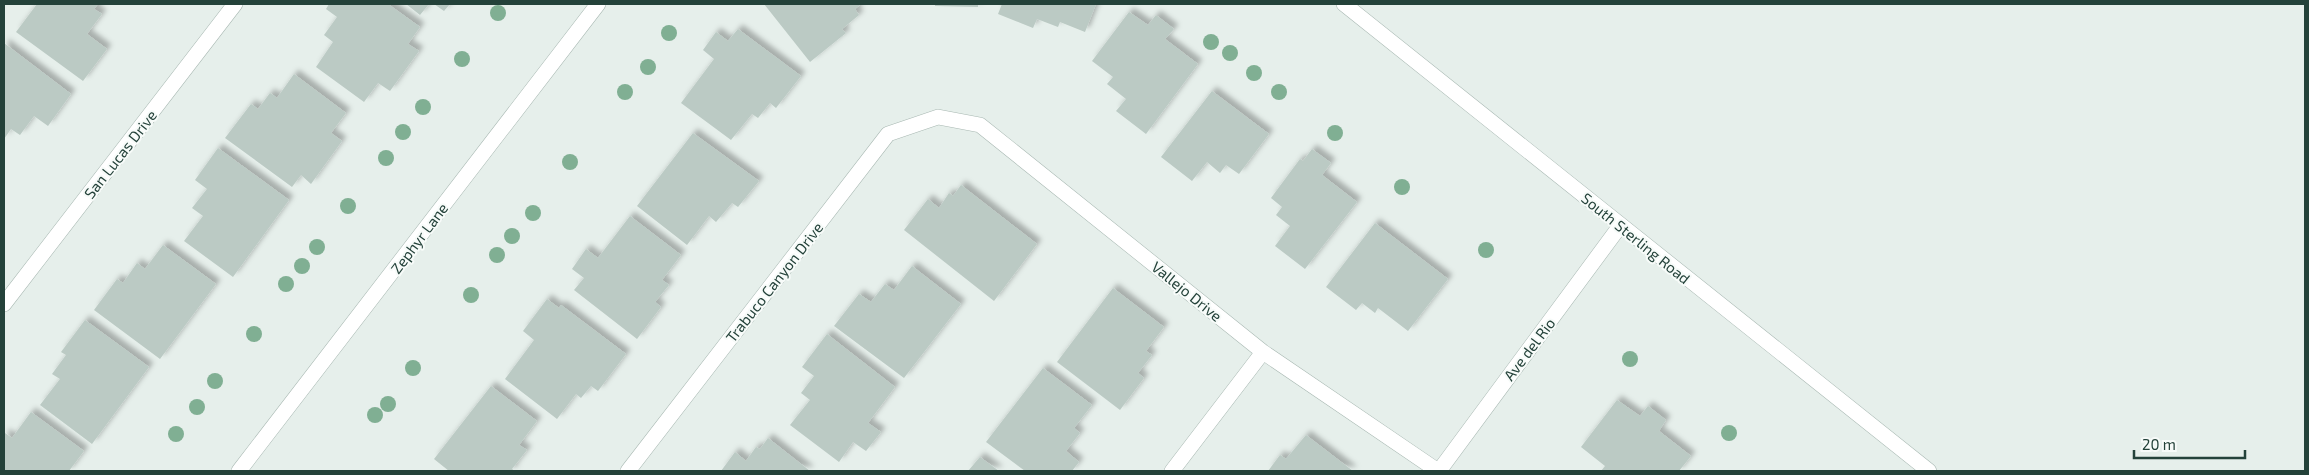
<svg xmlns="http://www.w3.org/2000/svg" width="2309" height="475" viewBox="0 0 2309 475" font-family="'Exo 2',sans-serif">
<defs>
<filter id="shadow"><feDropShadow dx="4.5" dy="-4.5" stdDeviation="2.5" flood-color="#0004"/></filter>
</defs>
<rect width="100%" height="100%" fill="#e6efeb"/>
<path fill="#bbcac4" filter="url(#shadow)" d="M37,4H98L94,9L102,14L87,34L107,49L83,81L16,32Z
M329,4H388L420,27L408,44L419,51L390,91L378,83L364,102L316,67L333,42L324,35L337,17L326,9Z
M406,4H429L420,15Z
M434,4H450L444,11Z
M764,4H861L855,9L859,15L842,29L846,33L810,62Z
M935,4H978V7L935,6Z
M1002,4H1096L1085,32L1060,22L1058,27L1037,19L1033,28L998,14Z
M1129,12L1148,25L1156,15L1174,29L1165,39L1198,64L1146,134L1116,111L1126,99L1107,84L1113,77L1092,61Z
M738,29L801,76L776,108L770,103L758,118L752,114L731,140L681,103L714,59L703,50L716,32L728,41Z
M4,43L71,94L48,126L34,116L20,135L11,129L4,139Z
M294,74L346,113L331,133L342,141L311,184L301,175L292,187L225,138L251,104L258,109L270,93L277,98Z
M1212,91L1269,134L1239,174L1226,165L1220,173L1207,162L1192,181L1161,157Z
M693,133L759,181L738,207L732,203L716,222L709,216L687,245L637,206Z
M218,148L289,200L233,277L184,241L203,216L192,208L207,189L195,180Z
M1312,149L1331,163L1322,175L1357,202L1305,269L1275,246L1290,226L1276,215L1282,207L1271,198L1300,159L1303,161Z
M961,185L1037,244L994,301L904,230L928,199L939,208L949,193L953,196Z
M630,216L681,255L662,280L669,285L655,302L661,307L637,339L574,290L584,278L572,269L586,249L598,258Z
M1375,223L1448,279L1408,331L1378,308L1375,313L1362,303L1356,310L1326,287Z
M163,245L216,284L160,359L94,310L117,279L123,283L137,263L145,269Z
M912,266L961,304L904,378L834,326L859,294L871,302L885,284L894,290Z
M1113,288L1164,327L1146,351L1152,355L1138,373L1144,378L1120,410L1057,362Z
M547,299L559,308L561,305L626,354L598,391L591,386L581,398L576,394L557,419L505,379L534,340L523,331Z
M85,320L149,367L92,444L40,405L60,379L52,374L66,355L61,352Z
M827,334L895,387L868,423L881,432L866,451L853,442L839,462L790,425L810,400L801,393L814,376L802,367Z
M1043,368L1092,405L1074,428L1080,433L1066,451L1079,462L1072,471H1025L986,442Z
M491,386L537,421L519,445L527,450L512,469L515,471H449L434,459Z
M1617,400L1640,416L1648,406L1666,420L1659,431L1691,456L1679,471H1601L1605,466L1581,447Z
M31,412L84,451L69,471H4V435L5,433L12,438Z
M1306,435L1353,471H1268L1280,455L1286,459Z
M768,438L810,471H721L735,452L746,461L756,447L760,449Z
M980,457L999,471H968Z"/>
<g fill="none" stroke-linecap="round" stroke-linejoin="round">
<defs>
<path id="minor" d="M4,304L235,4
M239,471L598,4
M628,471L888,134L938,117L980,125L1263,352L1438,471
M1172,471L1263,352
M1439,471L1620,226"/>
<path id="tertiary" d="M1344,4L1929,471"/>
</defs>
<use href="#minor" stroke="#a8b8b2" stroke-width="16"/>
<use href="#tertiary" stroke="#a8b8b2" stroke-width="16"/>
<use href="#minor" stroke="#fff" stroke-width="15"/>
<use href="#tertiary" stroke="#fff" stroke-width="15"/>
</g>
<g fill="#80af93">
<circle cx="498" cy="13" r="8"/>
<circle cx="669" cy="33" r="8"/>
<circle cx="1211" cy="42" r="8"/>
<circle cx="1230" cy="53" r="8"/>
<circle cx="462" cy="59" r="8"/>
<circle cx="648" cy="67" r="8"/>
<circle cx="1254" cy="73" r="8"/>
<circle cx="625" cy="92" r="8"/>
<circle cx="1279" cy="92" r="8"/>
<circle cx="423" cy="107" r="8"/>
<circle cx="403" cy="132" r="8"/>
<circle cx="1335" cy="133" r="8"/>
<circle cx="386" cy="158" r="8"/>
<circle cx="570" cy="162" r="8"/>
<circle cx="1402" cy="187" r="8"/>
<circle cx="348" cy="206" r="8"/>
<circle cx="533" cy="213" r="8"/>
<circle cx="512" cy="236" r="8"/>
<circle cx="317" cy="247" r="8"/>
<circle cx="1486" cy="250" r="8"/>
<circle cx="497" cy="255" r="8"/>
<circle cx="302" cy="266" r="8"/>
<circle cx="286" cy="284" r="8"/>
<circle cx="471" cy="295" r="8"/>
<circle cx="254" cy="334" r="8"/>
<circle cx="1630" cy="359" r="8"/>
<circle cx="413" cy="368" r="8"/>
<circle cx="215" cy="381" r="8"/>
<circle cx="388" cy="404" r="8"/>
<circle cx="197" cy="407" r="8"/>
<circle cx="375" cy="415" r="8"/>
<circle cx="1729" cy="433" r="8"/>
<circle cx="176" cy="434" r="8"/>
</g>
<g text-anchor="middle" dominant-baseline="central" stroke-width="4" stroke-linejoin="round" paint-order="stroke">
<g font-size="15" fill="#24423a" stroke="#f7fbf9">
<text transform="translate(120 154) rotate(-52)">San Lucas Drive</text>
<text transform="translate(419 238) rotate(-53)">Zephyr Lane</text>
<text transform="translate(1636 238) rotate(39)">South Sterling Road</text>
<text transform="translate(774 282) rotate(-52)">Trabuco Canyon Drive</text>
<text transform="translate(1187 291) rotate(39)">Vallejo Drive</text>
<text transform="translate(1529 349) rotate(-53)">Ave del Rio</text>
</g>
</g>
<rect width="2309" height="475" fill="none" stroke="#24423a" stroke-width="10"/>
<path d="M2134 450v8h111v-8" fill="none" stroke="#24423a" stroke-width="2.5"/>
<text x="2142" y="450" font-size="15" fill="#24423a" stroke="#f7fbf9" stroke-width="4" paint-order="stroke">20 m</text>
</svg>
